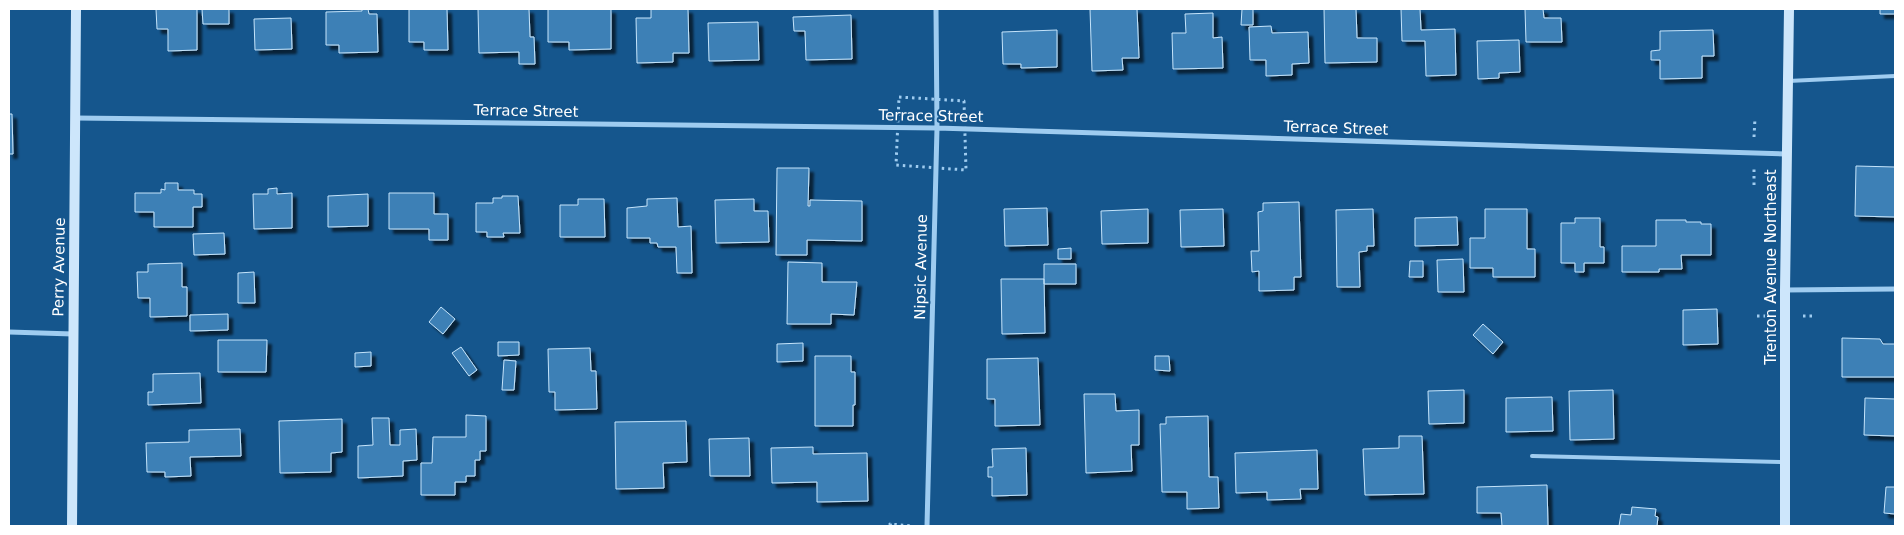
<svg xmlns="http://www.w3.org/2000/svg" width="1904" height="535" viewBox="0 0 1904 535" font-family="'DejaVu Sans',sans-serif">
<defs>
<filter id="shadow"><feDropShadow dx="4.5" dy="4.5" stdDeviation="1" flood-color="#0009"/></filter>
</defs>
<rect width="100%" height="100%" fill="#15568d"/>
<path fill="#3d80b6" stroke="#c5e4fb" filter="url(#shadow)" d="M156,9H197V50L168,51V29H157Z
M202,9H229V24H203Z
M362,9H368L369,14H377L378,52L339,53V45H326V12L362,11Z
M409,9H447L448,50H424V42H409Z
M478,9H529L530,37H534L535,64H519V52L479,53Z
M548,9H611V49L569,50V42H548Z
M651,9H688L689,53H673V62L637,63L636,18H651Z
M1090,9H1137L1139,58H1122L1123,70L1092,71Z
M1242,9H1253V25H1241Z
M1324,9H1356L1357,38H1377V62L1325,63Z
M1401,9H1420L1421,30L1455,29L1456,75L1426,76L1425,41H1402Z
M1525,9H1543L1544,18H1561L1562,42H1526Z
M1880,9H1895V14H1880Z
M1213,13V38L1222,37L1223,68L1173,69L1172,33H1186L1185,14Z
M851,15L852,59L806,60L805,31H794L793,17Z
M291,18L292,49L255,50L254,19Z
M758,22L759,60L709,61L708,23Z
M1271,26L1272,33L1308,32L1309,63L1292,64V75L1266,76V60H1250L1249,27Z
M1057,30V67L1021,68V64H1003L1002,32Z
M1713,30L1714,56H1702V78L1660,79V60H1651V51L1660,50V31Z
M1519,40L1520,72L1499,73V78L1478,79L1477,41Z
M9,114H12L13,154H9Z
M1856,166L1895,167V217L1855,216Z
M777,168H809L808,206H810V200L862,201V241L807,240V255H776Z
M165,183H178V190H194V194H202V207H193V227H154V212H135V193H161V189L165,190Z
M277,188V194L292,193V228L254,229L253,194H268V189Z
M389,193H434V214H448V240H429V229H389Z
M368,194V226L328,227V196Z
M502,196H518L520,233H503L504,237H487V232H476V203H493V198H502Z
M677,198L678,227L691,226L692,273H677L676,247H658L657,243H650V238H627V208L647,206V199Z
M578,199H604L605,237H560V205H578Z
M754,199V211H768L769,242L716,243L715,200Z
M1299,202L1301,277H1294V290L1259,291V271L1252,272L1251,251H1259L1258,212L1263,211V203Z
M1047,208L1048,245L1005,246L1004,209Z
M1148,209V243L1102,244L1101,211Z
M1223,209L1224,246L1181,247L1180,210Z
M1373,209L1374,246H1367V251L1359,252L1360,287H1337L1336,210Z
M1485,209H1527V249H1535V277H1493V268H1470V238H1485Z
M1457,217L1458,245L1415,246V218Z
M1575,218H1600V247H1604V263H1584V272H1575V263H1561V223H1575Z
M1656,220H1686V222H1701V224H1711V255H1681L1682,269H1659V272H1622V246H1656Z
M224,233L225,254L194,255L193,234Z
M1071,248V259H1058V249Z
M1463,259L1464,292H1438L1437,260Z
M1410,261H1423V277H1409Z
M788,262L822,263V282H857L854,315L831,314V324H787Z
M182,263V287H187V316L150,317V298H138L137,272H148V264Z
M1044,264H1076V284H1044Z
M254,272L255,303H238V273Z
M1001,279H1044L1045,333L1002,334Z
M441,307L455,319L443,334L429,322Z
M1717,309L1718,344L1683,345V310Z
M228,314V330L190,331V315Z
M1483,324L1503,342L1493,354L1473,335Z
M1842,338L1880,339L1883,344H1895V377H1842Z
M218,340H267L266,372H218Z
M498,342H519V355L498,356Z
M803,343V361L777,362V344Z
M461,347L477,370L469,376L452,353Z
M590,348L591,371H596L597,409L555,410V392H549L548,349Z
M371,352V366L355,367V353Z
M815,356H851V372H855V405H853V426H815Z
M1155,356H1169L1170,371L1155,370Z
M1038,358L1040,425L995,426V399H987V359Z
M504,360L516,361L514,390H502Z
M200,373L201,403L148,405V392H153V374Z
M1464,390V423L1429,424L1428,391Z
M1613,390L1614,439L1570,440L1569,391Z
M1084,394H1115L1116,411L1139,410V445H1131L1132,471L1086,473Z
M1552,397L1553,431L1506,432V398Z
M1865,398L1895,399V436L1864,435Z
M466,415L486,416V451H480V460H475V476H466V482H455V495H421V463H432L433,437H466Z
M1208,416L1209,477H1218L1219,508L1187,509V492H1162L1160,424H1166V417Z
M372,418H389L390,445H400V430L416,429L417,460L403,461V476L358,478V446L373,445Z
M342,419V452L331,453V472L280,473L279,421Z
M686,421L687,462L663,463L664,488L616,489L615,422Z
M240,429L241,456L190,457L191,476L165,477V472H147L146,443L189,442V430Z
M1399,436H1422L1424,494L1365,495L1363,449L1399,448Z
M749,438L750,476H710L709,439Z
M813,447V454L867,453L868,501L817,502V482L772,483L771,448Z
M1026,448L1027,495L992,496V477H988V467H993L992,449Z
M1317,450L1318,489H1300L1301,499L1267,500V492L1236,493L1235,453Z
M1547,485L1548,526H1502L1501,513H1477V487Z
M1886,487H1895V514L1884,513Z
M1632,507L1656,509L1655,516L1658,517L1657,526H1619L1621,514L1631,515Z"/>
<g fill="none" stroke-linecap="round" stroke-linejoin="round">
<path stroke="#9fccf0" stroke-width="3" stroke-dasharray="2.5 4" stroke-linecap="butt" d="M899,97L964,101L966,170L896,165Z
M1754,137L1755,118
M1754,185V168
M1757,316H1767
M1803,316H1813
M891,526L890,524L912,526"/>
<path stroke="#9fccf0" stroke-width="4" d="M1788,81L1895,76
M1532,456L1783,462"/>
<path stroke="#9fccf0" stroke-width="5" d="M75,118L937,128L1786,154
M1785,290L1895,289
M9,332L73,334
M927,526L937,128L936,9"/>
<path stroke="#cde6fb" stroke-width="10" d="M72,526L76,9
M1785,526V290L1789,9"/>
</g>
<g text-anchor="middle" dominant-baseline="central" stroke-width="4" stroke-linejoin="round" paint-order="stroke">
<g font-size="15" fill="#fff" stroke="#15568d">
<text transform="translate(526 111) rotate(1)">Terrace Street</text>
<text transform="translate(931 116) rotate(1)">Terrace Street</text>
<text transform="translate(1336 128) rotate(2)">Terrace Street</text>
<text transform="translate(59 267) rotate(-89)">Perry Avenue</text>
<text transform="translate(921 267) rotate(-89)">Nipsic Avenue</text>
<text transform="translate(1771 267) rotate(-90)">Trenton Avenue Northeast</text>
</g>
</g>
<rect width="1904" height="535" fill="none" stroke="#ffffff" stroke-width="20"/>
</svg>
